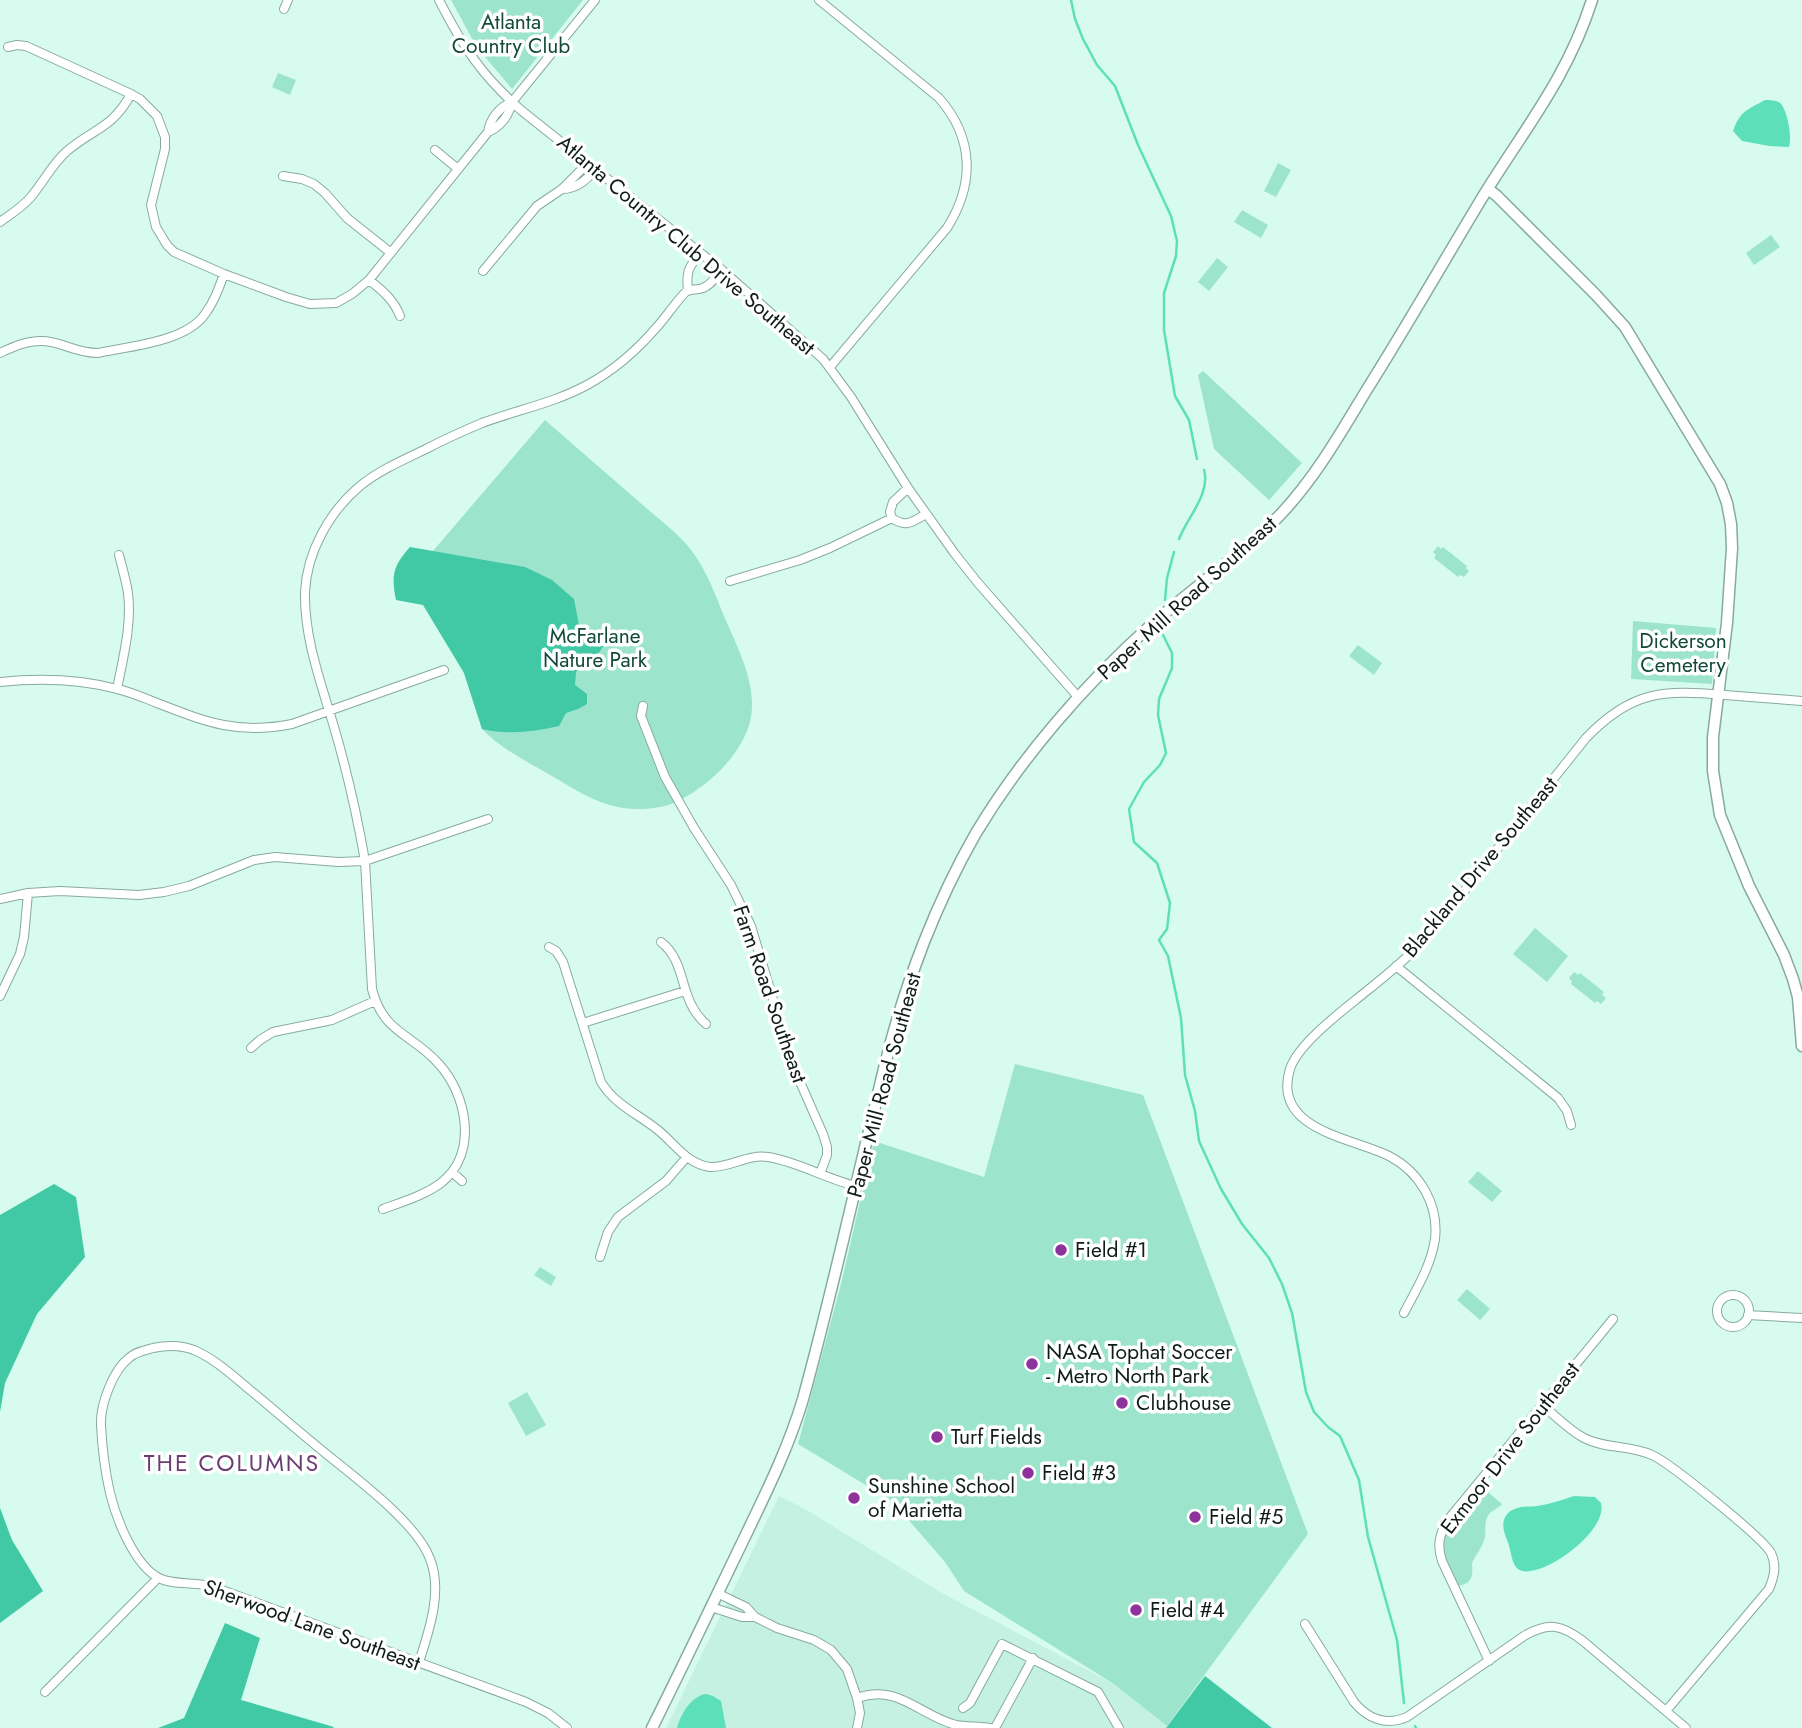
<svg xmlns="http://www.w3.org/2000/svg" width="1802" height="1728" viewBox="0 0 1802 1728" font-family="Jost,sans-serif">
<rect width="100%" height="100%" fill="#d7fcef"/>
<path fill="#c4f1e1" d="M779,1496L805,1509L942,1593L1114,1684L1167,1726L1166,1728H666Z"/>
<path fill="#9de4cd" d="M451,0H583L512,89L476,46Z
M278,73L296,80L290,95L272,87Z
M1278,163L1291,170L1276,197L1264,191Z
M1242,210L1268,225L1261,238L1234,222Z
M1771,235L1780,247L1754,265L1746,253Z
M1217,258L1228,267L1209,291L1198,282Z
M1203,371L1302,463L1269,500L1214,449L1198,375Z
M545,420C578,449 612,478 645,507C660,520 679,534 691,550C706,569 715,594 724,616C736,644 753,676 752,707C752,747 707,790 671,804C658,809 638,810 624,808C598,805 574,789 552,776C528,762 502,750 482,729L430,567L433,551Z
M1438,546L1441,549L1443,547L1467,566L1466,568L1469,571L1464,577L1460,575L1458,577L1434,558L1436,555L1433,552Z
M1633,621L1716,628L1712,684L1631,679Z
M1358,645L1382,663L1374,675L1349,656Z
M1535,928L1568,956L1547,982L1513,954Z
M1574,972L1578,975L1580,973L1604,992L1602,995L1606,998L1601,1004L1597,1001L1595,1003L1571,984L1572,981L1569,978Z
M1015,1064L1143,1095L1308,1534L1167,1726L1114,1684L964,1591L945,1562L892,1501L798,1444L841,1284L874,1141L984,1177Z
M1478,1171L1502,1191L1492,1202L1468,1182Z
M540,1267L556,1277L551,1286L534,1275Z
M1467,1289L1490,1309L1480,1320L1457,1300Z
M527,1392L546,1425L526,1436L508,1403Z
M1481,1486L1502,1504C1499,1508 1493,1510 1489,1514C1484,1521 1486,1530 1485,1537C1483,1547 1476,1554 1472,1563C1473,1576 1473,1583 1458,1586C1453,1575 1446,1562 1443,1550C1437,1529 1468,1501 1481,1486Z"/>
<path fill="#41c8a5" d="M410,547L525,567L552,580L574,599L580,631L596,634L605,643C596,660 589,659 576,672L575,685L587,694V704L578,709L566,713L559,726C533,732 509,735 482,729L464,673L423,605L396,600C391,575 393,566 410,547Z
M54,1184L76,1197L85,1257L37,1314L5,1383L0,1412V1215Z
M0,1508L12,1540L43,1591L0,1623Z
M225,1623L260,1638L241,1700L334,1727L333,1728H158L184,1718Z
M1205,1676L1272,1728H1166Z"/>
<path fill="#5ddfba" d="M1765,100C1771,100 1778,100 1782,105C1788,115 1792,136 1789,147L1769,146L1742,141L1733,131C1740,111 1747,110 1765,100Z
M1574,1496L1595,1497L1601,1503C1609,1532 1537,1583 1518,1569C1511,1564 1511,1548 1507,1540C1500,1524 1502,1511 1521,1507C1526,1506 1532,1507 1537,1506C1550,1504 1562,1500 1574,1496Z
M706,1694L713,1696L721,1701L726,1728H677C681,1714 691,1696 706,1694Z"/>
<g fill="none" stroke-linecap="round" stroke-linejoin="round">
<path stroke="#5ddfba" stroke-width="2.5" d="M1071,0L1075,19L1083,39L1097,65L1115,86L1138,145L1171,216L1177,241L1176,256L1164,293V330L1175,396L1189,420L1197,459
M1179,539C1187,518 1211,493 1204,470
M1165,600L1167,578L1174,552
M1161,631L1172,653V668L1159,699L1158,715L1166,753L1160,765L1144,782L1129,809L1134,842L1157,863L1170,903L1167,929L1159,940L1168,956L1181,1018L1185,1075L1195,1111L1199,1141L1221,1189L1242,1224L1269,1258L1282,1284L1292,1313L1306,1392L1314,1412L1328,1427L1340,1436L1359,1480L1368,1537L1397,1640L1404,1703
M1415,1726L1416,1728"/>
<defs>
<path id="minor" d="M439,0C463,47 482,76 522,111L722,270L823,359L851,397L908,488L955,554L978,583L1079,698
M819,0L939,98C974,138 975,184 947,228L830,367
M284,9L288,0
M8,47L17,45L26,46L131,94L140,99L157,116L165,137V149L151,205L156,227L167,245L174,252L224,274L286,297L310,304L336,303L352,294L369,280L488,132C500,127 509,116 512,102L595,0
M488,132C490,119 499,107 512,102
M435,150L458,169
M283,176L302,179L314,184L325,193L347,218L391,253
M562,189C577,189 586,180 596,169
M0,222C11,214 21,208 30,198C43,183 52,164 67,151C94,128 112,129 131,94
M483,271L537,206L562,189L588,163
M369,280C382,290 394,300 400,316
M688,291C686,272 688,268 700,253
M0,353C13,347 28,340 43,341C63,342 75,353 98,353C130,346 186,342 205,314C214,302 219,288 224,274
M892,518C906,528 912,522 926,514
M892,518L890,512L893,502L908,488
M730,581L800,560L830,548L892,518
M0,682C39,678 79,679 117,689C131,692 144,698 157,703C206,722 238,735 292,724L444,670
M117,689C123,658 132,625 128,593C126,580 122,567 119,555
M643,706L641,716L665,777L694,828L731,885L751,926L793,1066L823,1134L827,1147V1155L820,1174
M0,899L28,893L60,891L139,895L164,892L189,886L254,860L275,857L338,862L365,861L488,819
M661,942C688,963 678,1000 706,1024
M549,947L556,951L563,962L601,1082C615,1105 638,1114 658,1130C675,1144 687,1164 710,1167C730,1168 747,1154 768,1157C799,1162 826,1179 856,1186
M1396,966L1558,1098L1567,1111L1571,1125
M0,996L20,954L24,937L28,893
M583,1023L685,991
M251,1048L260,1040L273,1032L332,1020L375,1001
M452,1172L462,1181
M383,1209C402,1202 425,1195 441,1183C479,1153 467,1094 438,1063C412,1034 383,1033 372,989L365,861C357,815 347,771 334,727C321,683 304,638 305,592C307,552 329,512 360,486C378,471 403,460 424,450C443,440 463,431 482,423C517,410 554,403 587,385C613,371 637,350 656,328C664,320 680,296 687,291C691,289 698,290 703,288C711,285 716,277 722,270
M600,1257L608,1232L618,1217L666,1181L686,1158
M1717 1311a16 16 0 1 1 32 0a16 16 0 1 1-32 0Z
M1404,1313C1416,1290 1431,1266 1435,1239C1439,1205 1420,1172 1389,1156C1353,1138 1271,1130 1290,1069C1298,1044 1342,1011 1363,994C1383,978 1402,963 1419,945C1445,918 1467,887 1490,858C1522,818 1554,778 1586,738C1632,690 1663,690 1725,695C1751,697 1776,699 1802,701
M1748,1315L1802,1318
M1542,1405C1556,1416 1569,1430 1584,1438C1605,1449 1630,1445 1652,1455C1670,1463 1763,1538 1771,1553C1777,1566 1774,1577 1769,1589L1666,1711
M717,1593L746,1607L755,1617L777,1628L814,1640L831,1650L847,1669L857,1698
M711,1607L742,1617H755
M1305,1624L1354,1702C1368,1719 1386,1726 1407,1717L1524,1636C1548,1622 1561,1624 1583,1641L1686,1728
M1489,1661L1442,1561C1437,1546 1439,1535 1447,1521L1613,1319
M419,1662C429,1631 443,1591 430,1559C417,1522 350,1474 319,1448C296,1429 273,1409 250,1390C233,1376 215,1359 194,1350C181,1345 167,1345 153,1348C145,1350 135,1352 129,1358C113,1370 100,1405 101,1425C102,1446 105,1471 110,1493C116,1518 134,1565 159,1578C172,1585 195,1582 211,1586L526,1702L548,1713L567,1728
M45,1692L158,1578
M963,1708L970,1703L1002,1644L1098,1692L1119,1728
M857,1728L860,1713L857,1698C898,1683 920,1716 956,1725C967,1727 979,1726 990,1728
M995,1728L1033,1658"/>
<path id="tertiary" d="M1488,189L1497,196L1596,295L1625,327L1720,484L1727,503L1731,524L1732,548L1727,623L1713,737V771L1720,815L1749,886L1784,955L1793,979L1798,997L1802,1046
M652,1728C682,1668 711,1607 740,1547C763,1499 788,1450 803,1399C827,1312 847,1223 868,1135C875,1109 880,1083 887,1057C906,981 937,901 976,833C1021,758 1085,684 1150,626C1193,588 1240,556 1280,515C1315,478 1340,434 1366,391C1407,326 1445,259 1485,193C1526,127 1568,76 1592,0"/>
</defs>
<use href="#minor" stroke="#88aa9e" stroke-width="10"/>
<use href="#tertiary" stroke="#88aa9e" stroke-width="13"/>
<use href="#minor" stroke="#fff" stroke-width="8"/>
<use href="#tertiary" stroke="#fff" stroke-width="10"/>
</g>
<g fill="#8e329c" stroke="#fff" stroke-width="2.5">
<circle cx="1061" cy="1250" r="7"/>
<circle cx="1032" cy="1364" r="7"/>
<circle cx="1122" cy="1403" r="7"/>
<circle cx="937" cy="1437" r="7"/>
<circle cx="1028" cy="1473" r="7"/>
<circle cx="854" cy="1498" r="7"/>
<circle cx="1195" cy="1517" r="7"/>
<circle cx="1136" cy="1610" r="7"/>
</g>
<g text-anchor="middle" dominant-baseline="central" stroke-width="7" stroke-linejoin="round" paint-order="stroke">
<g font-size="21" fill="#11493a" stroke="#fff">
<text x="511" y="22">Atlanta<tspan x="511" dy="24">Country Club</tspan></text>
<text x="595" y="636">McFarlane<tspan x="595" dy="24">Nature Park</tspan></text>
<text x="1683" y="641">Dickerson<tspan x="1683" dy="24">Cemetery</tspan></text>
</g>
<g font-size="21" fill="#0f1c18" stroke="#fff">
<text transform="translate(686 245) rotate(40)">Atlanta Country Club Drive Southeast</text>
<text transform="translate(1187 598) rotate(-42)">Paper Mill Road Southeast</text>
<text transform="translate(1480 867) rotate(-50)">Blackland Drive Southeast</text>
<text transform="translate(770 994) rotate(71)">Farm Road Southeast</text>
<text transform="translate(884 1085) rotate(-75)">Paper Mill Road Southeast</text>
<text transform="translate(1510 1448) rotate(-52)">Exmoor Drive Southeast</text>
<text transform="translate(312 1625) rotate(20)">Sherwood Lane Southeast</text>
</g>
<g font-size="21" fill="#0f1c18" stroke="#fff" text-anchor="start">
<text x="1075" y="1250">Field #1</text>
<text x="1046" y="1352">NASA Tophat Soccer<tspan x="1046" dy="24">- Metro North Park</tspan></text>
<text x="1136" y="1403">Clubhouse</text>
<text x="951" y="1437">Turf Fields</text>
<text x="1042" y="1473">Field #3</text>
<text x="868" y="1486">Sunshine School<tspan x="868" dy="24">of Marietta</tspan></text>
<text x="1209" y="1517">Field #5</text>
<text x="1150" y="1610">Field #4</text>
</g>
<g font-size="23" letter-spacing="2" fill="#6b3e73" stroke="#fff">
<text x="232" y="1463">THE COLUMNS</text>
</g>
</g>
</svg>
